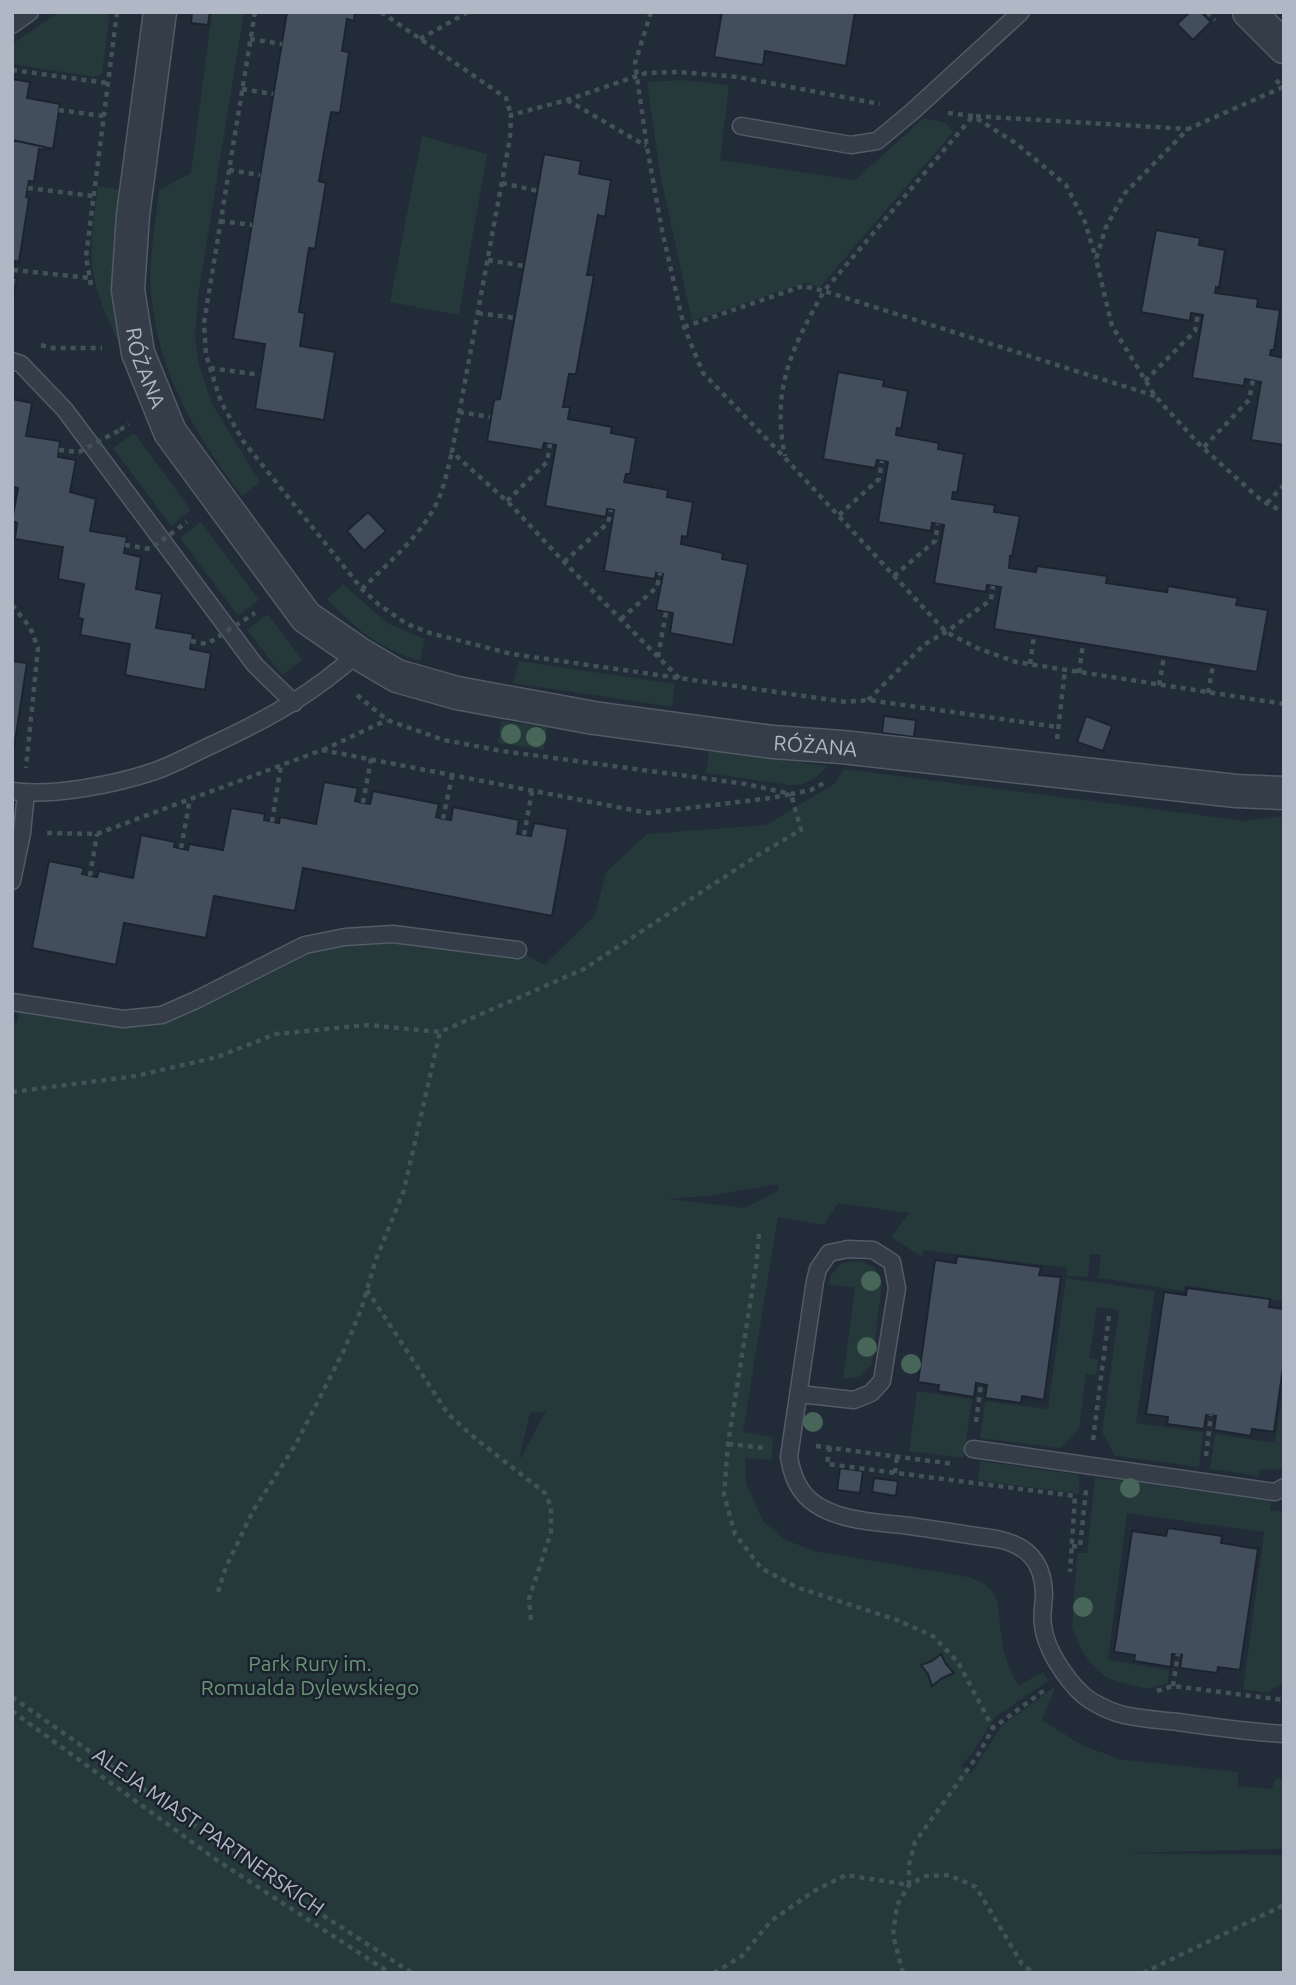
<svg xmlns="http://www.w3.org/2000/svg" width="1296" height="1985" viewBox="0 0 1296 1985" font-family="Ubuntu,sans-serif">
<rect width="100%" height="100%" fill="#222b38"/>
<path fill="#25383a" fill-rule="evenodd" d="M59,12H110L102,74L94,77L12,64V44Z
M212,12H244L198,296L195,336L199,365L212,404L260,482L242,496C195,435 157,371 151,292C148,259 156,223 159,190L191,173Z
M681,80L729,85L720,160L855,180L924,118L946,123L953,132L820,287L804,283L692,321L660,173L647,82Z
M422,136L487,154L459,315L390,302Z
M98,186L122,190L114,252L112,299L125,358C113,329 95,296 92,264C90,238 95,211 98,186Z
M134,433L191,510L171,526L113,448Z
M201,522L259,600L238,616L180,538Z
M343,584L387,623L425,639L420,661C376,646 358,631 327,599Z
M268,614L302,660L282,675L247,630Z
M519,661L675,684L672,707L513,683Z
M501,721L547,727L544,750L498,743Z
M709,750L827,766C817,778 806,786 790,785L706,773Z
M844,769L1246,821L1284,816V1301L1185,1285L1183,1291L1098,1278L1101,1255L1090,1254L1088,1277L1067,1276V1268L924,1250L922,1257L891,1237L909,1213L838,1203L824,1225L778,1217L743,1432L773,1437L772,1460L745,1458L746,1483L763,1521L784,1539L814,1551L968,1577C978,1581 985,1582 992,1591C1000,1602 999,1620 1001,1634C1003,1653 1010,1670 1018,1686L1043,1672L1048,1681L995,1717L973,1752L961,1766L971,1774L1002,1725L1056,1686L1042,1720L1082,1745L1119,1759L1238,1772V1786L1272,1789L1275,1779H1284V1849L1124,1853L1284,1855V1973H12V1022L17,1023L21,1003L162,1015L268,962L345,937L518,950L544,965L595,915L606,872L647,834L766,825L835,783ZM777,1184L779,1190L745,1208L669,1199L708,1196ZM546,1411L520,1459L519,1460L530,1413Z
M861,1261L875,1268L882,1284L872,1365L859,1377L843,1379L855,1288L828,1284L831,1275L841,1263Z
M1066,1278L1155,1291L1136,1423L1203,1432L1199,1467L1115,1456L1102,1432L1119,1310L1097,1307L1089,1358L1099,1360L1096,1375L1086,1374L1079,1429L1061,1448L980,1438L985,1401L1048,1409Z
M1284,1381V1467L1277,1470L1260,1469L1259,1476L1210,1469L1215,1434L1275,1443Z
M917,1391L972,1399L964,1458L909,1451Z
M980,1461L1079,1475V1494L978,1480Z
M1095,1477L1271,1501L1270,1510L1284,1512V1681L1268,1693L1243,1689L1264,1532L1127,1513L1108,1660L1169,1670L1168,1683L1148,1689L1118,1682L1106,1677L1089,1661L1081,1649L1072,1628L1077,1553H1087Z"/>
<path fill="#434e5d" stroke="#1d242f" stroke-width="2" d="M192,12H210L208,25L191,23Z
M287,12H355L354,21L347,19L342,51L349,52L340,113L331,112L319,181L326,183L315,249L309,248L299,312L305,313L300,346L335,352L324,420L255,409L265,344L233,339Z
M722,12H855L846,66L765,51L763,65L714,57Z
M1190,12H1201L1211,22L1193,40L1177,24Z
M12,79L30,82L27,98L60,104L53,149L12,140Z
M12,140L45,147L44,150L39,149L34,182L29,181L26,197L29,198L19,262L15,261L12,277L17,278L12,303Z
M544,154L581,161L579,174L611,180L605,217L598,215L587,275H594L576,374H569L563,407H570L568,419L612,427L611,433L636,438L630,474H626L624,482L668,490L667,497L693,502L687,537L682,536L681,544L723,553L722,559L748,564L733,645L670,633L673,613L656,610L663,574L656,573L655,579L604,571L614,510L607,509L606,517L545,506L556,445L544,443L542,450L487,441L494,400L500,399Z
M1156,230L1200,238L1199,245L1225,250L1219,288L1216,287L1215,293L1258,299L1257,307L1280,310L1274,350H1271L1270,355L1284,358V445L1251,440L1261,382L1245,379L1244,386L1192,378L1203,315L1191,313L1190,321L1141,312Z
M838,372L884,380L883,386L908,391L901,429L897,428L896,435L939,443L938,449L964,454L957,493L953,492L952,499L995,505L994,512L1020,516L1012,556H1010L1009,568L1036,572L1037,566L1107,576L1106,583L1167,592L1168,586L1238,598L1236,605L1268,610L1257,672L994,629L1001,587L987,585L986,592L934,583L944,525L932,523L931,531L878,522L888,462L877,460L875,468L823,459Z
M12,399L32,403L26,436L60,441L58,457L76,460L70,492L96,499L90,531L127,537L124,553L141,557L136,589L162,594L156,628L193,634L190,649L211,653L205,690L125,675L130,644L80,635L83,619L78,618L84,584L58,579L63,547L15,539L17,523L12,521L18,488L12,487Z
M368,512L386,531L364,551L347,531Z
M12,661L27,663L14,748L12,747Z
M884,716L916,720L914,737L882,733Z
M1086,716L1112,726L1103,751L1077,742Z
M324,782L358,788L355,801L363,803L370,804L373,791L439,804L436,817L443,819L451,820L453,807L519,820L517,834L531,836L534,823L568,829L552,916L303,868L295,911L214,896L206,938L124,923L116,965L32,948L49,861L84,868L82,874L97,877L99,871L133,878L141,835L175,842L174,847L188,850L189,844L223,850L231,808L265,814L264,820L279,823L280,817L316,824Z
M957,1256L1041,1267L1039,1275L1061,1277L1044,1400L1022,1396L1021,1403L985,1398L987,1385L976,1383L974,1397L938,1391L939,1385L918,1382L935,1260L956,1263Z
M1187,1288L1270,1299L1269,1307L1284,1309V1360L1274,1432L1252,1429L1251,1436L1214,1430L1216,1416L1206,1415L1204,1429L1167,1424L1168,1417L1146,1414L1164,1292L1186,1295Z
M840,1468L863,1471L860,1493L837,1490Z
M874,1478L898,1481L896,1496L872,1492Z
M1168,1528L1222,1536L1221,1543L1258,1549L1240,1670L1218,1667L1217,1673L1180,1668L1182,1655L1172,1654L1171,1667L1134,1661L1135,1655L1114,1652L1132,1531L1166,1536Z
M941,1654L946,1664L954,1673L942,1678L932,1686L928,1674L921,1665L932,1661Z"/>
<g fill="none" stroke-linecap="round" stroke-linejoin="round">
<defs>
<path id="service" d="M12,25L30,12
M741,126L851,145L877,141L913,111L1021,12
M12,361L21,364L65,410L255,665L294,703
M12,791C52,797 117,784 155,771C175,764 194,753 214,744C268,719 314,693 358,653
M12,881L22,833L26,793
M12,1002L123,1019L162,1015L196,1000L305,945L345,937L393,934L518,950
M799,1394L854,1400L871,1393L882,1381L897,1288L892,1262L873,1250L848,1249L829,1253L818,1269L815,1281L789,1457C792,1474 797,1489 810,1500C836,1522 878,1522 910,1526C939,1530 968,1535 997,1539C1027,1545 1043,1561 1044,1593C1044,1604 1041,1615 1043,1625C1045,1648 1065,1678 1082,1694C1092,1703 1111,1712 1124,1715C1142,1719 1160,1720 1178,1722C1213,1727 1248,1732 1284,1734
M973,1449L1275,1492L1284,1487"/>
<g id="minor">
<path id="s1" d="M160,12L133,215L128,290L138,353L170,432L306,617L358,653L397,676L457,693L594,718L773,742L842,747L1236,791L1284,793"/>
<path d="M1249,12L1284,47"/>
</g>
</defs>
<use href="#service" stroke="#535b66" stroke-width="19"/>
<use href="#minor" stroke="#535b66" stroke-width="35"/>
<path stroke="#425357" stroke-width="4.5" stroke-dasharray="5 5" stroke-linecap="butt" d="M255,12L204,323L206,355L221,402L243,441L362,589L378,604L407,624L430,633L512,654L846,702L868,700L1058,727
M381,12L506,98L511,115
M651,12L635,63L647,147L662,230L684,327L703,373L785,458L946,632L977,648L1016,662L1284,704
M1207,12L1215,20
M250,39L282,44
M420,39L468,12
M12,70L107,83
M1276,80L1283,87L1188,129L1124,194L1106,227L1096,259L1112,326L1155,396L1199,444L1233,475L1262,501L1284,512
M242,89L273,94
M567,100L646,146
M59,110L103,116
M948,113L973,116L1017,144L1066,185L1085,222L1096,259
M229,170L260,175
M502,183L538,191
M28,188L93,196
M220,221L252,225
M488,260L524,266
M13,270L90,278
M91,285L86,257L117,12
M478,313L515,318
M684,327L803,286L824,291C792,348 771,389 785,456
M41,345L52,348H102
M210,368L260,375
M1145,381L1195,331L1198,314
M1155,396L824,291L973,116L1188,129
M459,412L490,417
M120,430L129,424
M1204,447L1249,400L1253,380
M507,501L547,462L550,444
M1267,503L1284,485
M839,515L879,479L882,461
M564,562L608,523L611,510
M894,576L935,541L938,524
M362,589C386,565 416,540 433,510C443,493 447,472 452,452
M12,605L30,627L38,648L26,768
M621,619L657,587L660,573
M658,657L666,612
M1030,664L1034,636
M1079,673L1083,644
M679,678L564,562L510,504L452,452L510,138L511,115L567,100L646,73L679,72L738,77L880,104
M1159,685L1164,657
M1208,693L1213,665
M357,695L387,720L444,740L502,751L746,784L791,794L811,790L826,782
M868,700L925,644L946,632L991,600L993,586
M1057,739L1065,670
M323,750L387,720
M363,803L371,759
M443,819L452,776
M272,822L281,765
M524,835L532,791
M181,848L190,799
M90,876L97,834
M12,1092L136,1076L217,1057L276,1034L368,1025L440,1032L584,969L758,855L801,830L791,794L771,798L648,813L322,750L97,834L47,833
M759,1234L756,1266L728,1444L724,1495L735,1534L761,1568L796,1587L897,1620L933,1636L958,1662L993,1728
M367,1290L448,1414L476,1439L545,1493L551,1507V1532L529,1599L531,1621
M976,1422L981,1384
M1093,1440L1109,1315
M728,1444L765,1448
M816,1446L953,1464
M830,1447L827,1464L1075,1496L1070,1572
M1206,1456L1211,1415
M895,1473L897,1456
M1072,1546L1080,1547L1086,1490
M218,1592L226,1567L253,1511L296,1444L343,1352L361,1310L375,1262L404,1190L440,1032
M1173,1686L1178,1654
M1157,1691L1173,1686L1284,1700
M12,1697L327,1918L412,1973
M12,1711L218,1861L390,1973
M714,1973L742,1956L771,1921L814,1891L846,1875L909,1885V1865L915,1842L978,1755L993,1728L1046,1689
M903,1973L893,1935L897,1905L909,1885L926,1876L949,1875L976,1887L1022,1964L1034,1973
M1143,1973L1284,1905"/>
<use href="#service" stroke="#353d49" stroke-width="16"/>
<use href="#minor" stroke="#353d49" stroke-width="32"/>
<path stroke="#425357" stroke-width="4.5" stroke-dasharray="5 5" stroke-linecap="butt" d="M59,450L79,452L120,430
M125,545L150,549L187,522
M191,641L207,644L255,613"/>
</g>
<g fill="#486559">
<circle cx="511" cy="734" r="10"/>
<circle cx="536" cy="737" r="10"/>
<circle cx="871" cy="1281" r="10"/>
<circle cx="867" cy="1347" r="10"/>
<circle cx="911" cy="1364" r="10"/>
<circle cx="813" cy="1422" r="10"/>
<circle cx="1130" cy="1488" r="10"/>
<circle cx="1083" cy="1607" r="10"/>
</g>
<g text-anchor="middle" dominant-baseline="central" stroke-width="5" stroke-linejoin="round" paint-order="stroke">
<g font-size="21" fill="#b0b8c5" stroke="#1b222d">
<text stroke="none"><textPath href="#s1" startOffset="360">RÓŻANA</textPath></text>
<text stroke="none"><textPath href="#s1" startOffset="1192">RÓŻANA</textPath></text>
<text transform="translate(209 1831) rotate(35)">ALEJA MIAST PARTNERSKICH</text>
</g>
<g font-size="21" fill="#689574" stroke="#1b222d">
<text x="310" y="1663">Park Rury im.<tspan x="310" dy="24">Romualda Dylewskiego</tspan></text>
</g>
</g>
<rect width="1296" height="1985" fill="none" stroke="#b0b8c5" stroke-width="28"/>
</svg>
